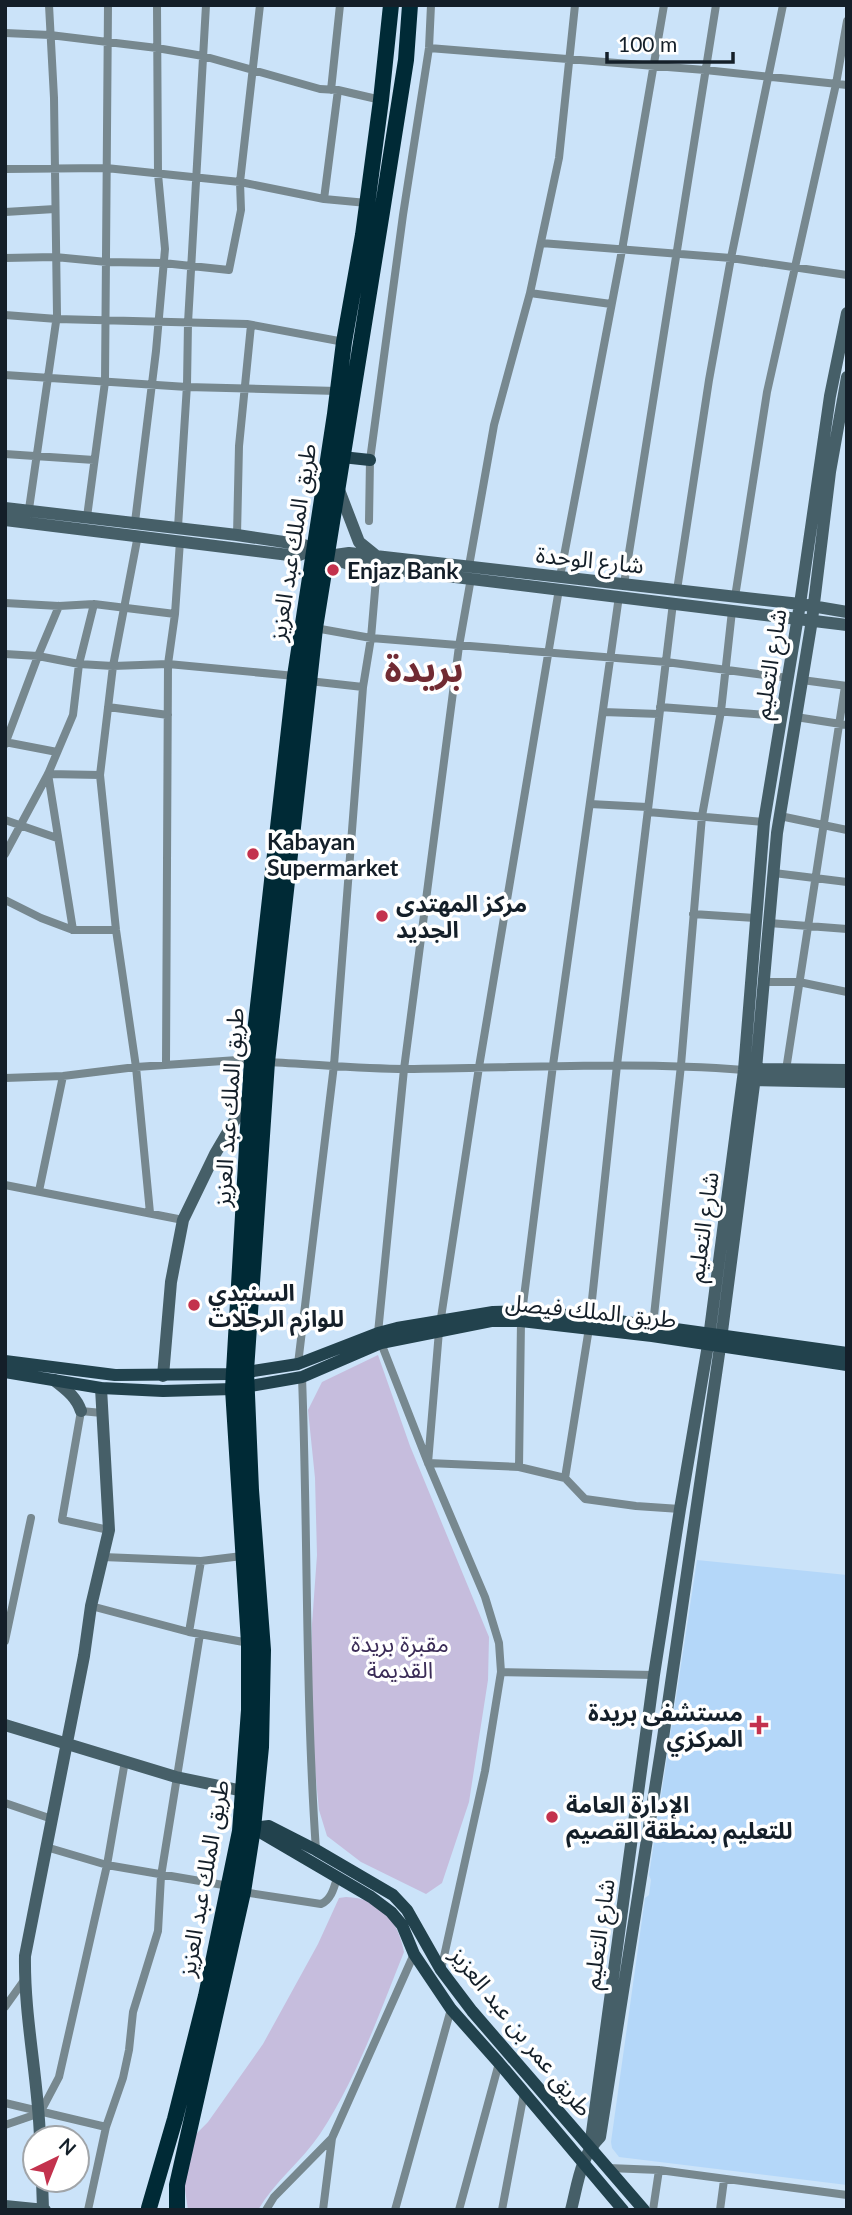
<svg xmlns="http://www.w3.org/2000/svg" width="852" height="2215" viewBox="0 0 852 2215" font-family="Lato,'Noto Sans Arabic',sans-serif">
<rect width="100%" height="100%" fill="#cbe3f9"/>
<path fill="#b4d7f9" d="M697,1560L847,1575V2185L619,2157L612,2148L611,2142L645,1898L649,1895L651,1880L649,1875Z"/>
<path fill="#c6bddd" d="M378,1355L410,1446L489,1637L488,1680L469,1802L442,1883L426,1894L361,1862L327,1836L319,1810L311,1727L312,1624L317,1555L315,1478L308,1410L322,1382Z
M346,1897C380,1898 398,1920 404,1952C379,2014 357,2078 320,2134C302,2161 275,2181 258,2210H188L184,2183L194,2136L208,2122L263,2044L318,1944L339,1898Z"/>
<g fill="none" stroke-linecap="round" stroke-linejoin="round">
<path stroke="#77888f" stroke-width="8" d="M5,33L50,35L157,48L203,56L320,89L338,90L381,100
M429,48L705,70L847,85
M331,90L340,5
M5,169L106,168L240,182L324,199L367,203
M324,199L338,90
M5,212L55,209
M541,243L731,258L847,275
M5,258L55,257L107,262L163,263L229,270L241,210L240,182L260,5
M530,293L611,304
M5,315L57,319L247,324L344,342
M5,375L187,387L337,391
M5,454L94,460
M29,509L57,315L54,98L49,5
M87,517L105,382L108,5
M369,521L370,460L403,215L429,48L431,5
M135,522L156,351L165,249L158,174L157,5
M178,527L187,385L188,323L206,5
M138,535L113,666L100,775L116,930L136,1067L150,1213
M237,535L239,446L251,325
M469,566L494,425L530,293L559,158L575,5
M560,577L622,250L664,5
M624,584L716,5
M559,589L479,1067L439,1331L428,1463L519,1467L565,1478L585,1499L636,1506L680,1509
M677,590L709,380L731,258L783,5
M735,597L767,392L836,84L847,21
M5,603L59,606L94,604L175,614
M315,628L371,638L666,662L788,678
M5,654L38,656L79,664L113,666L168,664L295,676
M802,680L847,686
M309,681L363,687
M108,707L168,715
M660,707L782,716
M603,712L659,714
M796,717L847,725
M5,742L57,752
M5,744L38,656L59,606
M48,774L73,930
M48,774L100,775
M590,804L647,807
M648,812L764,822
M780,816L847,830
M5,820L57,838
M5,854L48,774L73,715L79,664L94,604
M774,873L847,882
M5,900L41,918L73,930H116
M693,914L755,918
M769,923L847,929
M764,982H799L847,992
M267,1062C313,1064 360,1069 406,1069C519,1068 632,1061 744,1070
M166,1064L168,664L175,614L180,541
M786,1070L845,686
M5,1078L63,1076L136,1067L252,1059
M5,1185L183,1220
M39,1191L63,1076
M653,1325L681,1065L702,816L721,711L732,611
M378,1333L404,1069L459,646L471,578
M381,1343L428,1463L485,1597L499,1643L501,1672L485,1771L441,1970
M298,1364L334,1065L363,687L371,638L377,567
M302,1377C308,1535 305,1692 316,1850
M102,1413L81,1411L62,1520L109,1530
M519,1467L521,1321L553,1065L619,596
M565,1478L589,1328L617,1065L673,603
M103,1557L201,1561L242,1556
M91,1606L189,1632L249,1643
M189,1632L201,1561
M5,1641L31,1518
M501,1672L654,1675
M5,1803L52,1819
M46,1847L107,1865L229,1886
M243,1892L321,1904C331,1900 334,1888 337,1878
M5,2007L25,1979
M5,2103L106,2127
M5,2125L40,2113L59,2077L107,1865L125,1761
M608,2168L659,2170L847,2195
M88,2210L106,2127L123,2078L129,2050L133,2012L158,1931L161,1876L200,1634
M266,2210L274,2197L332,2138
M323,2210L332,2138L414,1954
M395,2210L451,2009
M459,2210L499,2063
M502,2210L524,2093
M653,2210L659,2170
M720,2210L724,2180"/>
<path stroke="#465f68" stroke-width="12" d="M339,490L359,542L375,555
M5,508L237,535L304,545L314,549
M5,520L297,556L314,549
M327,556L348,564L847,625
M328,556L349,553L800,604L847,612
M756,1069L847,1070
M754,1080L847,1082
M163,1376L171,1282L183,1220L215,1154L249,1096
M54,1380C65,1389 76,1396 81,1411
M5,1725L176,1777L243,1791
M40,2138C38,2077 24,2017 25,1956L84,1656L91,1606L109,1530L101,1388
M590,2147L654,1675L680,1509L708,1345L744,1070L764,822L800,604L830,396L847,313
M42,2180L43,2209
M5,2206L45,2210
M571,2210C578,2183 580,2157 600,2137L663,1738L720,1347L756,1069L777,833L812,620L830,472L847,377"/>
<path stroke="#22424d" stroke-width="12" d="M342,457L370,460
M5,1361L115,1375L234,1374L298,1364L378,1333L397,1328L493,1312L522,1311L590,1317L847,1353
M5,1372L101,1388L163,1391L233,1389L302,1377L381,1343L491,1321H521L652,1336L847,1365
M253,1828L269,1826L316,1850L393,1895L407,1910L441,1970L472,2011L644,2210
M253,1828L371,1897L391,1912L402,1925L414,1954L451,2009L499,2063L623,2210"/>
<path stroke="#002a36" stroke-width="16" d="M149,2208L175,2119L206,1996L240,1831L249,1710V1643L233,1389L252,1059L295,676L335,414L344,342L363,235L381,100L391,5
M177,2210V2185L243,1892L253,1828L261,1747L263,1650L251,1490L246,1371L267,1062L315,628L382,212L406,60L410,5"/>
</g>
<g fill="#c3324d" stroke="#fff" stroke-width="2.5">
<circle cx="333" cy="570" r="7"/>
<circle cx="253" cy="854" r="7"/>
<circle cx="382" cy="916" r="7"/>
<circle cx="194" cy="1305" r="7"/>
<path d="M755.5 1714.5h7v7h7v7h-7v7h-7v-7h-7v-7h7z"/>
<circle cx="552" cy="1817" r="7"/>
</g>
<g text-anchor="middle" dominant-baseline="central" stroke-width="7" stroke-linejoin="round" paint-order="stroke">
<g font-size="23" fill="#141f29" stroke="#fff">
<text transform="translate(292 542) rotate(-81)">طريق الملك عبد العزيز</text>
<text transform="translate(590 559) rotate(6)">شارع الوحدة</text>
<text transform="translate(769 664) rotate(-81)">شارع التعليم</text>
<text transform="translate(228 1107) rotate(-86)">طريق الملك عبد العزيز</text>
<text transform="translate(702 1227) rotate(-82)">شارع التعليم</text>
<text transform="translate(591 1310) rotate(6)">طريق الملك فيصل</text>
<text transform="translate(203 1878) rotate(-80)">طريق الملك عبد العزيز</text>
<text transform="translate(598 1934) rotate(-82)">شارع التعليم</text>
<text transform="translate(522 2031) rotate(51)">طريق عمر بن عبد العزيز</text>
</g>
<g font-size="23" font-weight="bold" fill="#141f29" stroke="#fff" text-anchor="start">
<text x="347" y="570">Enjaz Bank</text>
<text x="267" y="841">Kabayan<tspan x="267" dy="26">Supermarket</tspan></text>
<text x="396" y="903">مركز المهتدى<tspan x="396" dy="26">الجديد</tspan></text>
<text x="208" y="1292">السنيدي<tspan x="208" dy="26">للوازم الرحلات</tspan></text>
<text x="743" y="1712" text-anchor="end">مستشفى بريدة<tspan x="743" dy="26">المركزي</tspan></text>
<text x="566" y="1804">الإدارة العامة<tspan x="566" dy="26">للتعليم بمنطقة القصيم</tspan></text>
</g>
<g font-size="23" fill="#3b2c57" stroke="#fff">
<text x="400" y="1643">مقبرة بريدة<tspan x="400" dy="26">القديمة</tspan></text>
</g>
<g font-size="37" font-weight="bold" fill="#712b33" stroke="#fff">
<text x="424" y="667">بريدة</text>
</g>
</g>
<rect width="852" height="2215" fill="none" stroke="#141f29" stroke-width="14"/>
<g transform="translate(56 2159) rotate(43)"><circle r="33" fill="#ffffff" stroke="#a1a5a9" stroke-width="2"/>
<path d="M0-5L12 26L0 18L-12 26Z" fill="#c3324d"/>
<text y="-10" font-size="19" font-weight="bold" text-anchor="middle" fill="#141f29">N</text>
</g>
<path d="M607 52v10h126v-10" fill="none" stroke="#141f29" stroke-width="3.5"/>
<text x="618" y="52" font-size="21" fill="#141f29" stroke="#ffffff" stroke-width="5" paint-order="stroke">100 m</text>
</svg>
